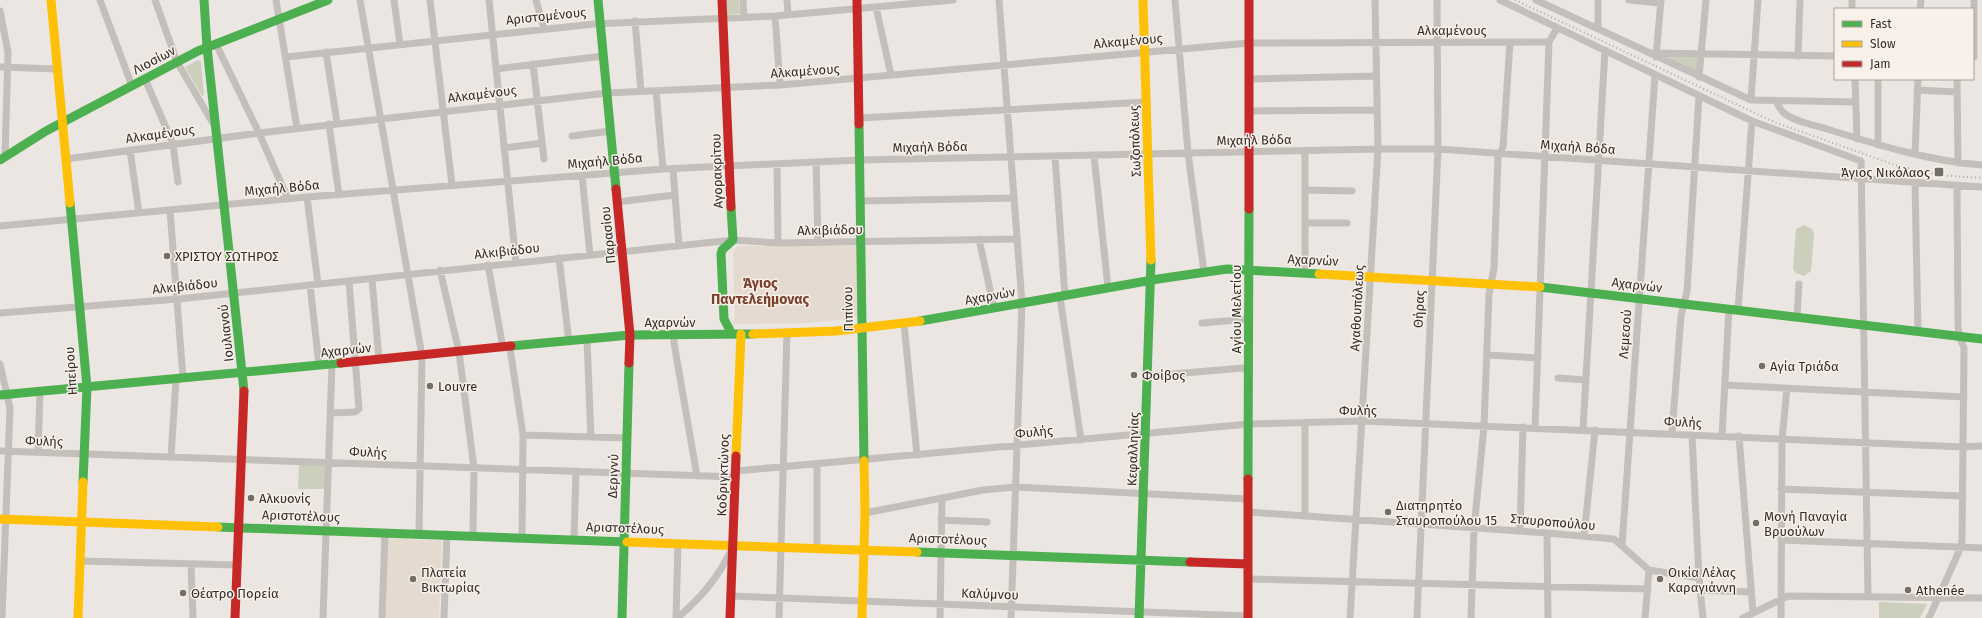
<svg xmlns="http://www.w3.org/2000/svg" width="1982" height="618" viewBox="0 0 1982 618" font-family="'Fira Sans',sans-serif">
<rect width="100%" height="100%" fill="#ebe6e1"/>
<path fill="#cbcfbc" d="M726,0H739L740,14L727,15Z
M1669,57H1699L1698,74L1669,60Z
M198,60L201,61L204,95L202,96L185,67Z
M1804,225L1812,229L1814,233L1811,271L1804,276L1796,273L1793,269L1796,229Z
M299,465H325V489H298Z
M1879,602L1927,604L1920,618H1879Z"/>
<path fill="#e4dacf" d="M738,246H857L858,318L807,323L732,324L735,317L733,252Z
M387,538L442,541L439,618H385Z"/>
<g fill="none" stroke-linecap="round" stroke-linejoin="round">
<path stroke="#c4bfba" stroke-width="7" d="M100,0L132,86
M155,0L177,62L214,125
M276,0L297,128
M360,0L422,356L419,533
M394,0L400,44
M430,0L452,185
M489,0L516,262
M536,0L544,29
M743,0L744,17
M787,0L788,14
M999,0L1022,303L1011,618
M1175,0L1188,153L1204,272
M1500,0L1752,121L1861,161L1868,596
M1536,0L1751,100L1856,102
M1629,0L1660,3
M1852,0V9
M876,7L891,75
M1920,9L1921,0
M0,11L8,52L5,156
M775,16L780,85
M635,21L641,91
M1598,29V0
M216,44L259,133L288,199
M326,52L337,123
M1650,53L1835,56
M1798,56L1800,0
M286,57L594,24L775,16L953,0
M1656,57L1661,0
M1974,57V0
M533,64L544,159
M0,67L57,69
M496,69L603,56
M1699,77L1706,0
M145,79L173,144L178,182
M1249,79L1376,76
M1855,79L1857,139
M1878,79V145
M1957,79L1958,163
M1917,90L1957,92
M656,91L663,169
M1751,100L1758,0
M1776,101C1778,105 1780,110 1784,113C1795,122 1814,125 1827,129C1878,145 1929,161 1982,165
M1249,111L1377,110
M859,118L1147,102
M329,124L339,195
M572,136L611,131
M504,148L542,143
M130,150L139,213
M1305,151V273
M1915,154L1918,79
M1094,155L1108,288
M1055,156L1065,296
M66,159L259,133L607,93L780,85L1249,43L1549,42
M816,162L818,242
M777,164L778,243
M673,169L679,246
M582,175L590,255
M1915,183L1918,331
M1305,190L1352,191
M307,197L318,284
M860,201L1014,198
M617,202L675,195
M170,210L183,378
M1305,223H1347
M0,226L307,197L663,169L859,160L1378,149H1438L1982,187
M979,239L994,308
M559,258L569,342
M488,265L503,348
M440,270L459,352L474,468L473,535
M372,279L379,359
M310,285L319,365
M1060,297L1081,440
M1738,310L1752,121
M0,313L178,299L733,240L778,243L1017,239
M1797,317L1799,284
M1202,323L1249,319
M904,324L917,455
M674,334V343L697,476
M587,340L591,437
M510,348L523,435L522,537
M1488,355L1538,358
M0,364L10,408L2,618
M1149,376L1243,368L1249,371
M1558,378L1586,380
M1725,385L1964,397
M331,413L355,412L359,409L349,281
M1305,422V516
M1535,428L1549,42L1557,28
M1583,429L1605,50
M1672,433L1681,316L1687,291L1699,96
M523,435L627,438
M1692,435L1699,578L1703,618
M1722,435L1729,309
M1739,436L1753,613
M0,451L736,477
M38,452L40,392
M171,457L176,379
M817,464V547
M736,471L1249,424L1362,421L1963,447L1982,446
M1781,489L1963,496
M1248,512L1547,533L1614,539L1649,570L1699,578
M865,513L983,490L1015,487L1248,499
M941,520L987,522
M1520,531L1523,427
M1547,533L1548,618
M1584,536L1595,430
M574,539L576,471
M1781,540L1982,548
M1622,546L1655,75
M80,561L237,565
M191,564L193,618
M1248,579L1648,589
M1700,590L1751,592
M731,596L1248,616
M323,618L332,364
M382,618L385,532
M444,618L447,534
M676,618L678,543
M677,618C700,599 719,577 731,550
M779,618L787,332
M940,618L942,498
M1350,618L1378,149L1375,0
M1417,618L1438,149L1437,0
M1471,618L1474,529L1484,426L1489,294L1494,268L1498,157L1503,147L1510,42
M1645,618L1649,570
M1743,618L1788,596L1982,598
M1781,618L1782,439L1787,388
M1929,618L1961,547L1962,540L1964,348L1959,336L1958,325L1957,186"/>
<path stroke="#4caf50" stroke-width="9" d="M204,0L207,47L244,391
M598,0L616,189
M859,124L864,461
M0,160L46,131L198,51L328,0
M70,203L87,387L83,482
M731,207L733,240L722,250L721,254L724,319L732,334
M1540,287L1982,339
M920,321L1158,279L1227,269L1319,274
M511,346L630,335L753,334
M0,395L341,363
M1248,479L1249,209
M218,527L627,542
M917,552L1190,562
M622,618L629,363
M1139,618L1151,260"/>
<path stroke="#ffc107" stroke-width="9" d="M51,0L70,203
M1143,0L1151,260
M1319,274L1540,287
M753,334L836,331L920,321
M736,456L741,334
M0,519L218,527
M627,542L917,552
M78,618L83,482
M862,618L865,513L864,461"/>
<path stroke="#c62828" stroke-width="9" d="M722,0L731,207
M857,0L859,124
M616,189L630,335L629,363
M1249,209V0
M341,363L511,346
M1190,562L1248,564
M235,618L244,391
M730,618L736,456
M1248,618V479"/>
<path stroke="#aca8a4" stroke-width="2" stroke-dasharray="1 3" stroke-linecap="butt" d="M1515,0L1774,122L1895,165L1939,175L1982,178"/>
</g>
<g fill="#746e69" stroke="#f7f1e9" stroke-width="1.5">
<rect x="1934" y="167" width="10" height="10" rx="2"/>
<circle cx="167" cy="256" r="4"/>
<circle cx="1762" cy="366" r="4"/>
<circle cx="1134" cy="375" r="4"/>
<circle cx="430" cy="386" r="4"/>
<circle cx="251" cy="498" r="4"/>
<circle cx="1388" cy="512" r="4"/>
<circle cx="1756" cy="523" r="4"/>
<circle cx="413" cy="579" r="4"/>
<circle cx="1660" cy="579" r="4"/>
<circle cx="1908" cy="590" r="4"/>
<circle cx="183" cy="593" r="4"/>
</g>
<g text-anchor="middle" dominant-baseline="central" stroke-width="3" stroke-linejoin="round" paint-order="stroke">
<g font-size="13" fill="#342d29" stroke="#f7f1e9">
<text transform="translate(546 16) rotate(-6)">Αριστομένους</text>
<text x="1452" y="30">Αλκαμένους</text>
<text transform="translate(1128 41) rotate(-5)">Αλκαμένους</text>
<text transform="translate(154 60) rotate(-28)">Λιοσίων</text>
<text transform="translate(805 71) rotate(-4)">Αλκαμένους</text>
<text transform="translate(482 94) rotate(-7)">Αλκαμένους</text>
<text transform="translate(160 134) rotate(-8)">Αλκαμένους</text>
<text transform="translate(1254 140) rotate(-1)">Μιχαήλ Βόδα</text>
<text transform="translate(1135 141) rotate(-92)">Σωζοπόλεως</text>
<text transform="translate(930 147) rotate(-1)">Μιχαήλ Βόδα</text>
<text transform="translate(1578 147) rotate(4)">Μιχαήλ Βόδα</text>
<text transform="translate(605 161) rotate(-5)">Μιχαήλ Βόδα</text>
<text transform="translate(717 171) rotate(-92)">Αγορακρίτου</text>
<text transform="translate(282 188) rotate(-5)">Μιχαήλ Βόδα</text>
<text transform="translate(830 230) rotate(-1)">Αλκιβιάδου</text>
<text transform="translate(608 235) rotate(-96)">Παρασίου</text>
<text transform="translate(507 251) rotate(-6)">Αλκιβιάδου</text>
<text transform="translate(1313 260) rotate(3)">Αχαρνών</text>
<text transform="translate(1637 285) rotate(7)">Αχαρνών</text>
<text transform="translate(185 286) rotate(-6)">Αλκιβιάδου</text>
<text transform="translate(990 296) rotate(-10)">Αχαρνών</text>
<text transform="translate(1357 308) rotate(-87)">Αγαθουπόλεως</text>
<text transform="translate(848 309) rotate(-91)">Πιπίνου</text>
<text transform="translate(1236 309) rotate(-90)">Αγίου Μελετίου</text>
<text transform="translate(1419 309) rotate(-87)">Θήρας</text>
<text x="670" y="322">Αχαρνών</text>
<text transform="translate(226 333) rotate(-96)">Ιουλιανού</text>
<text transform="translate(1625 334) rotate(-86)">Λεμεσού</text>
<text transform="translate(346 350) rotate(-6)">Αχαρνών</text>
<text transform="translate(71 371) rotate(-94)">Ηπείρου</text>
<text x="1358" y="410">Φυλής</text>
<text transform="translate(1683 422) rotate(3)">Φυλής</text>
<text transform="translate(1034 432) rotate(-5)">Φυλής</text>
<text transform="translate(44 441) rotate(2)">Φυλής</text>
<text transform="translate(1133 449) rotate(-88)">Κεφαλληνίας</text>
<text transform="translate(368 452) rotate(2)">Φυλής</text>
<text transform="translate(723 475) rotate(-88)">Κοδριγκτώνος</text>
<text transform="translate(613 476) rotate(-88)">Δεριγνύ</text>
<text transform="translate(301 516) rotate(2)">Αριστοτέλους</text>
<text transform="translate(1553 522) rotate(5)">Σταυροπούλου</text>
<text transform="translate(625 528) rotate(2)">Αριστοτέλους</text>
<text transform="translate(948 539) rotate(2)">Αριστοτέλους</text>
<text transform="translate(990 594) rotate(2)">Καλύμνου</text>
</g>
<g font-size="13" fill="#342d29" stroke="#f7f1e9" text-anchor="start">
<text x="1930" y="172" text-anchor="end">Άγιος Νικόλαος</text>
<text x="175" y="256">ΧΡΙΣΤΟΥ ΣΩΤΗΡΟΣ</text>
<text x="1770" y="366">Αγία Τριάδα</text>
<text x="1142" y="375">Φοίβος</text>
<text x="438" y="386">Louvre</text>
<text x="259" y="498">Αλκυονίς</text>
<text x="1396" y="505">Διατηρητέο<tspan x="1396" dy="15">Σταυροπούλου 15</tspan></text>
<text x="1764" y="516">Μονή Παναγία<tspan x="1764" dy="15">Βρυούλων</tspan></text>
<text x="421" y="572">Πλατεία<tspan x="421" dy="15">Βικτωρίας</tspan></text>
<text x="1668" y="572">Οικία Λέλας<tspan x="1668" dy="15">Καραγιάννη</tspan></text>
<text x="1916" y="590">Athenée</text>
<text x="191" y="593">Θέατρο Πορεία</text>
</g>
<g font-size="14" font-weight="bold" fill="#7a402b" stroke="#f7f1e9">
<text x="760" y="283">Άγιος<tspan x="760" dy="16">Παντελεήμονας</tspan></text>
</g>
</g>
<rect x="1834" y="8" width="140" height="72" fill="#f7f1e9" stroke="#a9a39c"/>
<rect x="1842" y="21" width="20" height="6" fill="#4caf50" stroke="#a9a39c"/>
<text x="1870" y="28" font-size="12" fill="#342d29">Fast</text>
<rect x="1842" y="41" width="20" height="6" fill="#ffc107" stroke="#a9a39c"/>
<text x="1870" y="48" font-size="12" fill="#342d29">Slow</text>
<rect x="1842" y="61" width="20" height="6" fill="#c62828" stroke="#a9a39c"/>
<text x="1870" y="68" font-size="12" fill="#342d29">Jam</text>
</svg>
